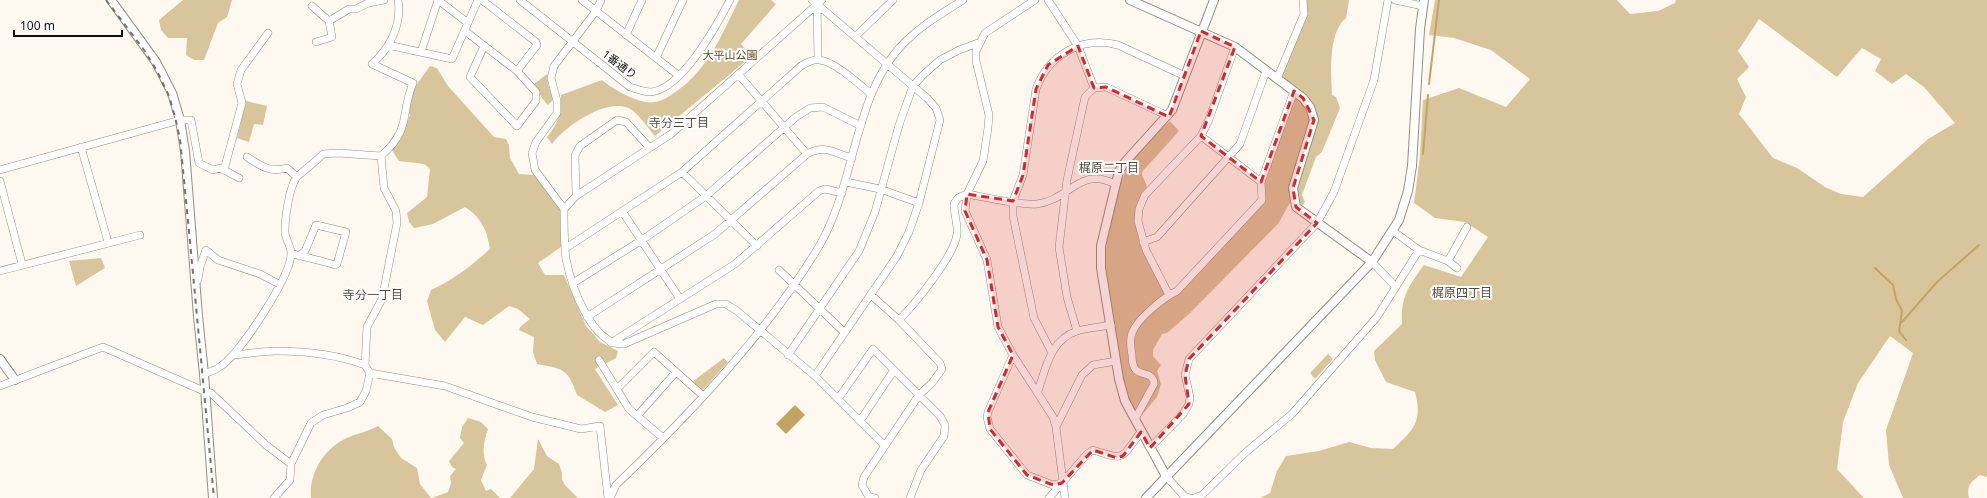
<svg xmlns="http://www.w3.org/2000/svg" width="1987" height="498" viewBox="0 0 1987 498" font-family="'Noto Sans','Noto Sans JP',sans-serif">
<rect width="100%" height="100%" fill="#fef9f0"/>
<path fill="#d9c59c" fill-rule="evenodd" d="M183,0H232L227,17L218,23L204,60H194L186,55L187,38H168L161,30L159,20Z
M739,0H771L776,4L741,44L752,56L655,136C649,129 639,115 632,110C610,95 565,126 552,144L547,137C559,122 561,114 561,95L602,80C614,90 640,105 655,102C663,101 671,95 677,91C709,68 722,34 739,0Z
M1306,0H1349L1346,18C1328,32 1331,74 1332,95L1336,97L1340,108L1322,152L1316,157L1302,195L1305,202L1302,206L1298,199L1297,190L1317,123C1316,113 1311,102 1304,94C1297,87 1287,84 1282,75L1306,11Z
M1435,0H1617L1630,14L1658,11L1675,3L1676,0H1987V477L1980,475C1971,482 1966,486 1969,498H1903L1889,465L1886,430L1913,353L1890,336L1858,383L1843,422L1837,469L1864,498H1260L1270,493L1277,471L1286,456L1319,451L1349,442L1371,448L1393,449C1413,430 1423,422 1415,392L1386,382L1375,360L1374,351L1402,324C1400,298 1409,285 1424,265L1461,277L1488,237L1465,222L1435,218L1414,203L1420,156L1423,100L1459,88L1506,107L1530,79L1491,50L1454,38L1429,35ZM1759,19L1837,77L1862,48L1881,59L1875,71L1892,84L1906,74L1924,87L1955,123L1928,139L1863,197L1841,194L1825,187L1797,168L1773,158L1739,114L1746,97L1737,79L1749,67L1738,51Z
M430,66L437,68L448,86L494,137L506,139L509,145L510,158L519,174L534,175L561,211V247L538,263L545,275H564L586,326L600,342L618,351L616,358L595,369L618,405L605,412L577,395C568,369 564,369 537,364L533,352L534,337L519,330L520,327L530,319L518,309L509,306L483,325L465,317L445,342L435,330L427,301L431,290C455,279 471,266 490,249C487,230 481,217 465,207L433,224L414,228L409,222L407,213L427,197L430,169L424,164L399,161L388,144L394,134L403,133L410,115L402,105Z
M547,74L548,84L553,100L548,105C541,99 540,92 533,85Z
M1296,98L1301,100L1311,120L1289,193L1291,201L1278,224L1265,237L1190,313L1167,333L1162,334L1153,350V356L1161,365L1157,371L1161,384L1157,397L1142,415L1141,413L1156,385L1153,374L1138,368C1131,355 1133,339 1138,327L1262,203L1265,180L1292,102Z
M246,101L267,106L263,125L254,124L249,142L237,138Z
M1170,121L1179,131L1142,172C1142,179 1147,182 1147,189C1144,201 1137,217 1137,229C1139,253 1155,272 1164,293L1163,297L1132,327L1129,359C1157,385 1154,378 1138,411L1134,412L1122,379L1105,266C1105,240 1115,189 1128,167C1135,155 1160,129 1170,121Z
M101,258L105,268L76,286L69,261Z
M1328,354L1333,359L1315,379L1310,373Z
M724,358L728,362L702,391L692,382Z
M468,418L481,422L488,429C484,440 481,454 487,465L481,480L486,491L491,489L500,498H432L448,492L451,483L450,476L456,469L452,467L449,461L464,443L460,438L462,427Z
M378,426L392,439L394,447L401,458L417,468L420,484L431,498H311C309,476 321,453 341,441C352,434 366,433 378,426Z
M538,439L547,456L559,464L562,473V480L565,485L578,498H510L534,469Z"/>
<path fill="#c3a360" d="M795,405L805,415L786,434L776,424Z"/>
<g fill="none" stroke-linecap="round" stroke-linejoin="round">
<path stroke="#c3a360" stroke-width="2" d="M1429,84L1439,0
M1423,154L1428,95
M1875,268L1893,285L1896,299L1902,311L1899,331L1906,340
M1902,322L1937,282L1979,245"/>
<defs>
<path id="minor" d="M438,0L468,23
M482,0L536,42L537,45L517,71
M520,0L630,87C637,89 644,92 651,92C682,89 717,25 730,0
M582,0L678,75
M812,0L927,98L936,108L940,120L919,203L909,232L897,256L815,376
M822,0L671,134L576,196L564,209C564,225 564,243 566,259C571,285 592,346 624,344L716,304H726L737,311L815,376L884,445
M1035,0L985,33L976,51V61L989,115L988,128L983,161L967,194L965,211L987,260L998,327L1013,355L1053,417L1056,427L1065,498
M1048,0L1078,46L1094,88
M1395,0L1423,6
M817,4L818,59
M312,6L329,21L332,37L316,42
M329,21L349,9H356L368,3L384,0
M465,31L517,71L536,92V101L517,126L470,77L484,46
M626,35L642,0
M856,36L893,0
M388,45L452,59L478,0
M421,52L438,0
M656,58L683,0
M739,75L807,154
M1277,79L1304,14L1303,0
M1201,136L1261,182
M81,147L108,242
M247,157C261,166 270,173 287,168L297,177
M0,170L180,120H191L199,163L213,170L220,168L224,170L242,103L237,84L241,70L268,33
M224,170L239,178
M682,172L757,246
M0,181L22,264
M846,182L880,189L919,203
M576,196L575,155L580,146L617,120L626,122L649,147
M564,209L535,170L532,153L536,142L557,113V101L551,78L554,66L596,11L601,0
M622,211L680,299
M1393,231L1419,250L1448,261L1457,268
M1143,242L1157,237L1240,144L1266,71
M566,248L682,172L801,66C806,63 813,59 819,60C834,61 859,84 871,94
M291,253C306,258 321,260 335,265L337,264L346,232L316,225L305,251L299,256
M1448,261L1467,227
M1372,262L1396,287
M779,270L844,332
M0,271L140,235
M195,282L198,280L200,267L206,250L218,260L260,274L279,284
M573,283L642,240L706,196L796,117L810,108L823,107L861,126
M871,295L899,320L940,363L942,369L932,383L919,395L864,477L862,485L869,497L875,498
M1169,295L1146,250L1138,221L1139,209L1145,195L1201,136L1208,122L1235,47
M587,317L715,234L807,154C826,144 833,153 852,158
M899,320C914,305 955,255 957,234C958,225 954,214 954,204L958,198L967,194C984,197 1022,206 1037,204C1070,200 1079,166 1115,184
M1077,331L1067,297L1059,247L1067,180L1085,97L1094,88L1106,87L1168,116
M611,343L735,264L819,191L825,189L842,193
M1051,351L1034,318L1013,216V201L1023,175L1036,89C1049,54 1082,36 1118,45L1185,76
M233,355C248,354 262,351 276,351C305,351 338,355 365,365
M788,355L859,251L875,212L899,125L913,86L923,75L940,60L959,50L978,43
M1013,355L988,412L987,417L990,429L1027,475L1053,485L1062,483
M599,360L629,409L663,438
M370,373L445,386L532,417L581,429L600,426L608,498
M204,374C210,372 216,370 221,366C241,352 289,279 291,255C292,247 285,239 285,232C285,218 289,189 296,178C298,175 318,160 323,154L338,153L381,156C412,129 400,114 413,83L372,64C390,48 402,25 398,0
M0,386L103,347L206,392L211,393L266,445L291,464
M617,389L654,352L702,395
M1038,391C1046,368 1050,340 1077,331C1087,328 1100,327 1111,325
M838,399L873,349L940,416L945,425L944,436L921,470L910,498
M637,416L676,372
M1135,419L1154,384C1154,372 1142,376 1136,370C1132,366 1132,360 1132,355C1131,348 1129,340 1132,333C1137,319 1164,297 1177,291L1262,200L1261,182L1294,91
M860,421L894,370
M1056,427L1082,375L1093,365L1116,361
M1150,448L1183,414L1189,404L1190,397L1185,375L1189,359L1317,223L1334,192L1374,80L1388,0
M1166,476L1184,496L1190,498
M274,498L290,480L291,464L311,423L323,415L347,408L360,402L366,391L370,373L365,365L367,327L382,299L397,223L396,211L384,188L381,156
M610,498L616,485C689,415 766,334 818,248C857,184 852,93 906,41C923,24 943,13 963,0
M1049,498L1087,454L1093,450C1126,461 1120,459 1141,432
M1194,498L1202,495L1246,452L1292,414L1377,317L1419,250"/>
<path id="tertiary" d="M111,0L156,62L172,93L180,120L185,151L198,316L204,374L213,498
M1130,0L1235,47L1303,98L1310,107L1314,120L1293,188L1296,207L1372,262
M0,359L15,380
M1166,476L1125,401L1119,379L1101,268V246L1119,171L1125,162L1172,110L1214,0
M1146,498L1372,262L1399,220L1408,191L1412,166L1420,29L1424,0"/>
</defs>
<use href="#minor" stroke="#958e7f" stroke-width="8"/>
<use href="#tertiary" stroke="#958e7f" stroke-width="10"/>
<use href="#minor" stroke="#fff" stroke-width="7"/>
<use href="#tertiary" stroke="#fff" stroke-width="8"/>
<path stroke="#76726b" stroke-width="2" stroke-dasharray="5 5" stroke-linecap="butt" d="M106,0L144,50L157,71L169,96L175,117L180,139L189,231L214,498"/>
</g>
<path fill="#d62828" fill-opacity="0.2" stroke="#d62828" stroke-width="3" stroke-dasharray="8 5" stroke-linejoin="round" d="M1201,31L1235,47L1201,136L1261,182L1294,91L1303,98L1314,120L1293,188L1296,207L1317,223L1189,359L1185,375L1189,404L1150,448L1141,432L1123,456L1117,458L1093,450L1062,483L1053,485L1027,475L990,429L988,412L1013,355L998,327L987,260L965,211L967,194L1013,201L1023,175L1036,89L1048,65L1078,46L1094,88L1106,87L1169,117Z"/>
<g text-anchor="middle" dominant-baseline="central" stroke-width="4" stroke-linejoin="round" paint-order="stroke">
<g font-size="11" fill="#5f4914" stroke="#fff">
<text x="730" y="54">大平山公園</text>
</g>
<g font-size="11" fill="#12100a" stroke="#fff">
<text transform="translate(620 64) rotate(37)">1番通り</text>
</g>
<g font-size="12" fill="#544e40" stroke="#fff">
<text x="679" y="122">寺分三丁目</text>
<text x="1109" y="167">梶原二丁目</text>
<text x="1462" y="292">梶原四丁目</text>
<text x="373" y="294">寺分一丁目</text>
</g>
</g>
<path d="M14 30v6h108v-6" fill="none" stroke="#12100a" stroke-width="2"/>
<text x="20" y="30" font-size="12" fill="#12100a" stroke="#ffffff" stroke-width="3" paint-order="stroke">100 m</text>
</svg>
